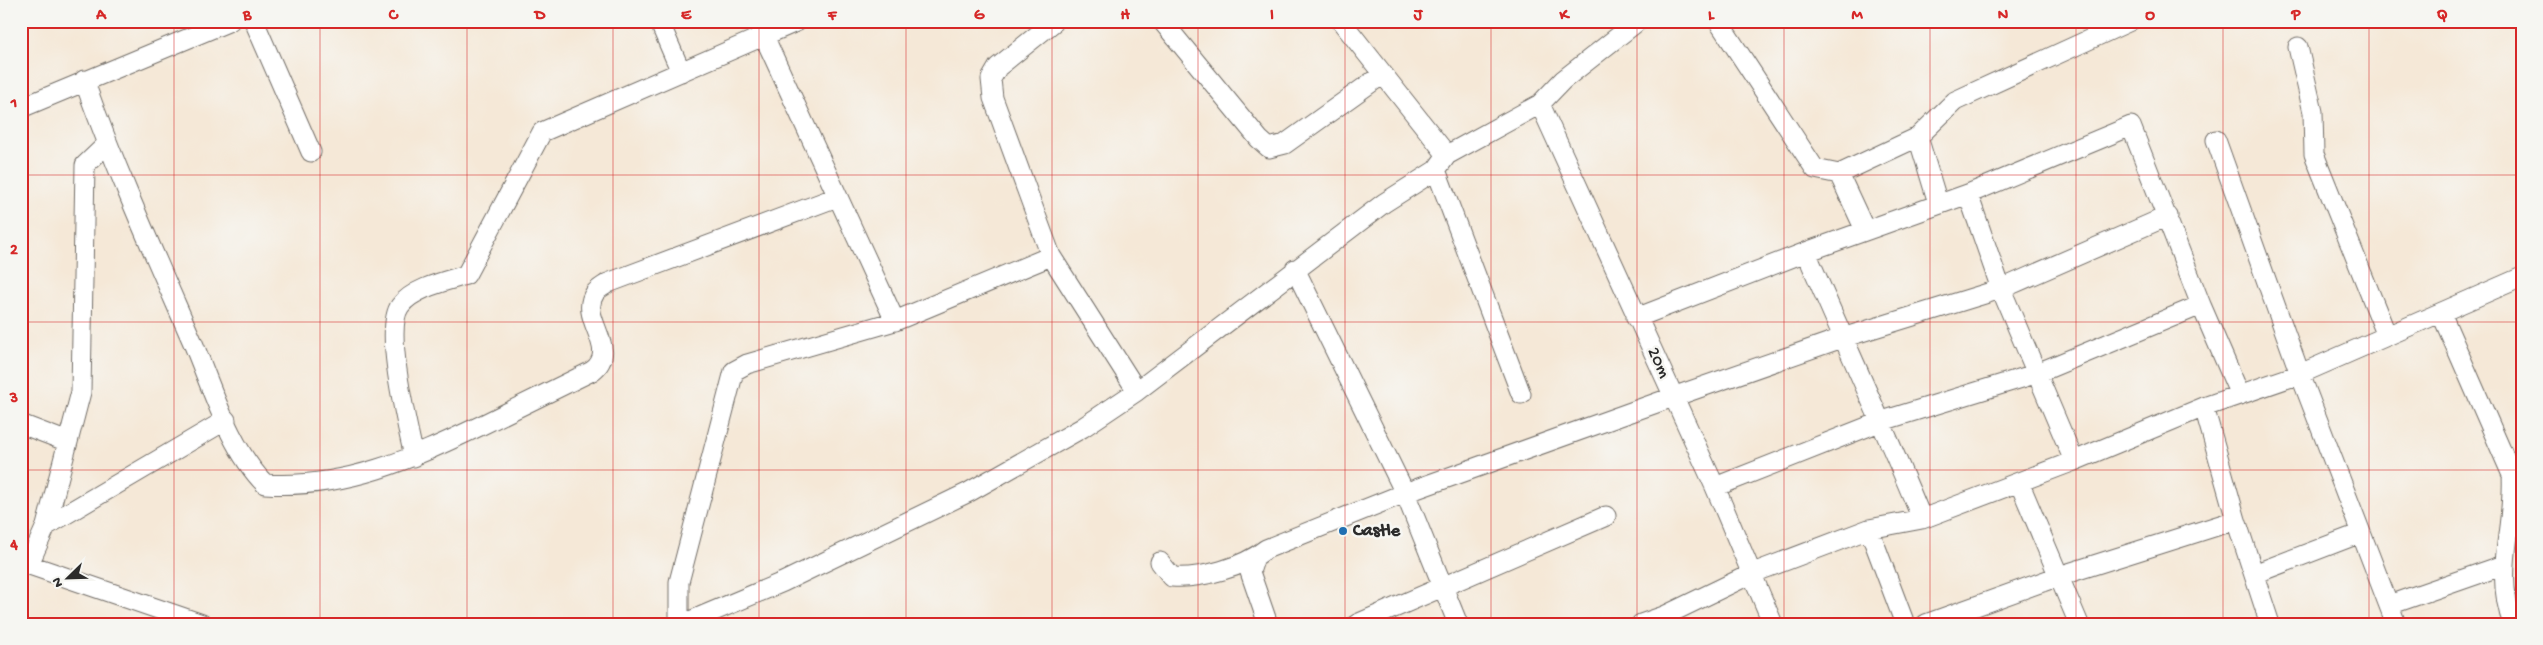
<svg xmlns="http://www.w3.org/2000/svg" width="2543" height="645" viewBox="0 0 2543 645" font-family="'Gochi Hand',sans-serif">
<rect width="100%" height="100%" fill="#f6f6f2"/>
<filter id="ink" filterUnits="userSpaceOnUse"><feTurbulence type="fractalNoise" baseFrequency=".02" numOctaves="2"/><feDisplacementMap in="SourceGraphic" scale="10" xChannelSelector="R" yChannelSelector="G"/><feConvolveMatrix kernelMatrix="1 2 1 2 8 2 1 2 1" color-interpolation-filters="sRGB"/></filter>
<filter id="wash" filterUnits="userSpaceOnUse"><feTurbulence type="fractalNoise" baseFrequency=".0096" numOctaves="4" result="noise"/><feDisplacementMap in="SourceGraphic" scale="20" xChannelSelector="R" yChannelSelector="G"/><feGaussianBlur stdDeviation="1.12" result="paint"/><feColorMatrix in="noise" values="0 0 0 0 0 0 0 0 0 0 0 0 0 0 0 0 0 1.4 0 .05"/><feComposite in="paint" operator="in"/></filter>
<g filter="url(#wash)">
<rect width="100%" height="100%" fill="#f5e8d7"/>
</g>
<g filter="url(#ink)">
<g fill="none" stroke-linecap="round" stroke-linejoin="round">
<defs>
<path id="minor" d="M254,21L311,152
M659,21L681,72
M757,21L895,321
M1055,21L998,67L991,79L993,98L1051,256L1137,391
M1162,21L1259,139L1269,148L1285,144L1383,74
M1341,21L1447,155
M1718,21L1815,169L1839,174L1865,230
M2298,47L2313,112L2314,154L2387,336
M84,80C116,170 155,256 193,343C212,388 230,449 265,484C346,489 411,459 482,425C519,407 555,389 592,371C622,349 577,318 595,293C598,289 604,286 608,283L837,197
M1540,104L1715,487L1773,624
M21,108L230,21
M2216,140L2300,374L2396,624
M1436,170L1521,394
M1839,174L1918,137
M1968,194L2001,289L2074,461
M1938,203L1918,137L1955,101L2130,21
M1806,252C1844,341 1885,429 1922,519
M1295,269L1405,493L1458,624
M2441,313L2512,475C2515,529 2493,571 2513,624
M1636,318L1806,252L1968,194L2131,126L2201,305L2240,395
M21,424L68,442
M414,457C408,427 383,330 400,306C413,288 446,281 466,275L542,132L798,21
M2019,482L2079,624
M1715,487L1882,421L2035,374L2201,305
M2236,520L2270,624
M46,526L226,420
M1869,529L1905,624
M1254,560L1250,572L1268,624
M21,562L202,624
M1160,562L1172,577C1201,579 1244,567 1266,549L1405,493L1673,397L1842,338L2001,289L2168,216
M29,564L46,526L81,392L85,165L107,144
M2254,574L2361,533
M2389,605L2504,565
M679,624V582L734,371L747,364L895,321L1051,256
M683,624L783,582L969,492L1082,428L1137,391L1384,203L1436,170L1447,155L1540,104L1563,80L1638,21
M1357,624L1606,516
M1641,624L1664,616L1753,573L1869,529L1922,519L2074,461L2204,407L2300,374L2522,277
M1926,624L2059,576L2236,520L2204,407"/>
</defs>
<use href="#minor" stroke="#726d67" stroke-width="21"/>
<use href="#minor" stroke="#fff" stroke-width="19"/>
</g>
</g>
<path fill="none" stroke="#d62828" stroke-width="1" stroke-opacity="0.55" d="M174,21V624M320,21V624M467,21V624M613,21V624M759,21V624M906,21V624M1052,21V624M1198,21V624M1345,21V624M1491,21V624M1637,21V624M1784,21V624M1930,21V624M2076,21V624M2223,21V624M2369,21V624M21,175H2522M21,322H2522M21,470H2522"/>
<circle fill="#1f6fb2" stroke="#f6f6f2" stroke-width="2" cx="1343" cy="531" r="5"/>
<g text-anchor="middle" dominant-baseline="central" stroke-width="5" stroke-linejoin="round" paint-order="stroke">
<g font-size="18" fill="#2b2b2b" stroke="#f6f6f2">
<text transform="translate(1658 363) rotate(65)">20m</text>
</g>
<g font-size="18" font-weight="bold" fill="#2b2b2b" stroke="#f6f6f2" text-anchor="start">
<text x="1353" y="531">Castle</text>
</g>
</g>
<rect width="2543" height="645" fill="none" stroke="#f6f6f2" stroke-width="55"/>
<g transform="translate(68 578) rotate(247)" stroke="#f6f6f2" stroke-width="4" paint-order="stroke">
<path d="M0-4L9 19L0 12L-9 19Z" fill="#2b2b2b"/>
<text y="-8" font-size="14" font-weight="bold" text-anchor="middle" fill="#2b2b2b">N</text>
</g>
<rect x="28" y="28" width="2488" height="590" fill="none" stroke="#d62828" stroke-width="2"/>
<g font-size="16" text-anchor="middle" font-weight="bold" fill="#d62828">
<text x="101" y="19">A</text>
<text x="247" y="19">B</text>
<text x="393" y="19">C</text>
<text x="540" y="19">D</text>
<text x="686" y="19">E</text>
<text x="832" y="19">F</text>
<text x="979" y="19">G</text>
<text x="1125" y="19">H</text>
<text x="1272" y="19">I</text>
<text x="1418" y="19">J</text>
<text x="1564" y="19">K</text>
<text x="1711" y="19">L</text>
<text x="1857" y="19">M</text>
<text x="2003" y="19">N</text>
<text x="2150" y="19">O</text>
<text x="2296" y="19">P</text>
<text x="2442" y="19">Q</text>
<text x="14" y="107">1</text>
<text x="14" y="254">2</text>
<text x="14" y="402">3</text>
<text x="14" y="549">4</text>
</g>
</svg>
